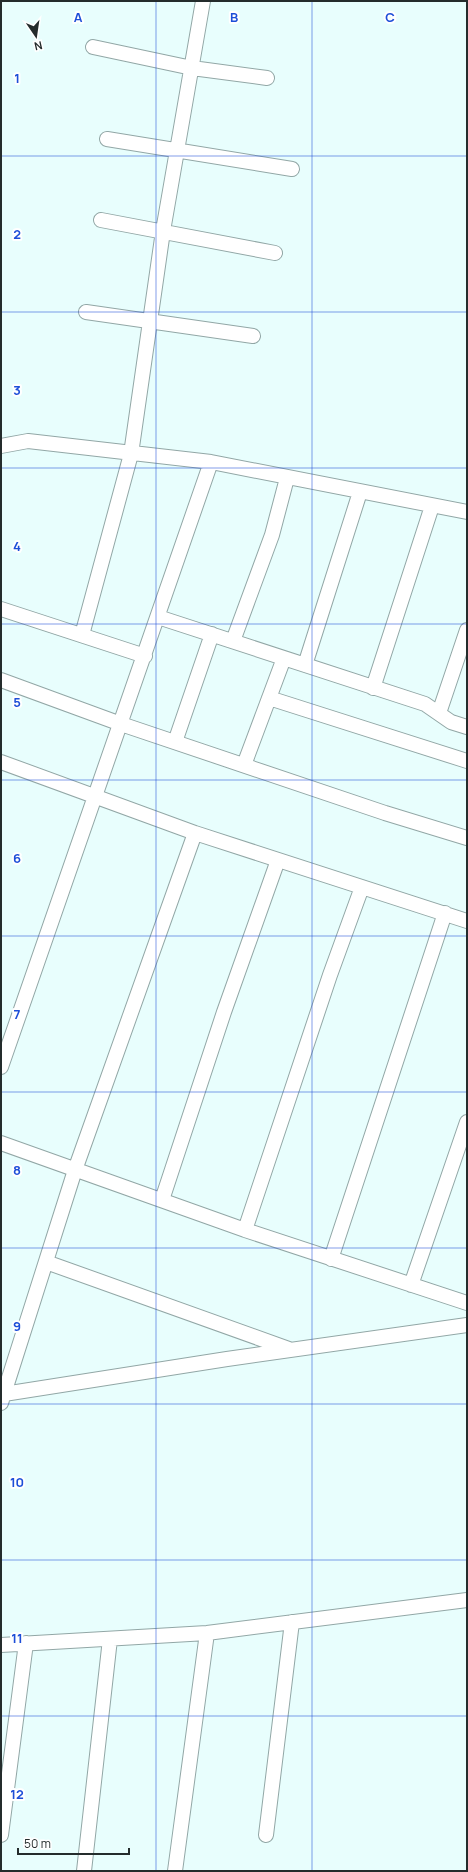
<svg xmlns="http://www.w3.org/2000/svg" width="468" height="1872" viewBox="0 0 468 1872" font-family="Manrope,sans-serif">
<rect width="100%" height="100%" fill="#e8fefd"/>
<g fill="none" stroke-linecap="round" stroke-linejoin="round">
<defs>
<path id="street" d="M93,47L192,68L267,78
M107,139L292,169
M101,220L275,253
M86,312L253,336
M1,446L28,441L211,462L467,512
M1,609L145,656
M158,617L425,704L451,722L467,727
M82,635L131,454L163,231L203,1
M233,641L272,535L287,478
M305,665L360,492
M1,680L121,724L385,813L467,838
M373,688L432,506
M269,698L467,761
M439,713L467,630
M175,742L212,634
M1,762L195,833L467,921
M244,765L284,658
M1,1067L211,462
M1,1143L245,1230L330,975L362,887
M162,1200L224,1012L278,860
M245,1230L467,1303
M331,1259L445,913
M46,1262L289,1349
M411,1285L467,1122
M4,1394L227,1359L467,1325
M1,1403L75,1170L195,833
M1,1645L207,1633L467,1600
M1,1835L26,1643
M266,1835L292,1622
M84,1871L110,1639
M175,1871L207,1633"/>
</defs>
<use href="#street" stroke="#92a7a6" stroke-width="16"/>
<use href="#street" stroke="#fff" stroke-width="14"/>
</g>
<path fill="none" stroke="#1d4ed8" stroke-width="1" stroke-opacity="0.55" d="M156,1V1871M312,1V1871M1,156H467M1,312H467M1,468H467M1,624H467M1,780H467M1,936H467M1,1092H467M1,1248H467M1,1404H467M1,1560H467M1,1716H467"/>
<g font-size="13" text-anchor="middle" font-weight="bold" fill="#1d4ed8" stroke="#fff" stroke-width="4" stroke-linejoin="round" paint-order="stroke">
<text x="78" y="22">A</text>
<text x="234" y="22">B</text>
<text x="390" y="22">C</text>
<text x="17" y="83">1</text>
<text x="17" y="239">2</text>
<text x="17" y="395">3</text>
<text x="17" y="551">4</text>
<text x="17" y="707">5</text>
<text x="17" y="863">6</text>
<text x="17" y="1019">7</text>
<text x="17" y="1175">8</text>
<text x="17" y="1331">9</text>
<text x="17" y="1487">10</text>
<text x="17" y="1643">11</text>
<text x="17" y="1799">12</text>
</g>
<rect width="468" height="1872" fill="none" stroke="#242c2c" stroke-width="4"/>
<g transform="translate(36 36) rotate(167)" stroke="#ffffff" stroke-width="3" paint-order="stroke">
<path d="M0-3L7 15L0 10L-7 15Z" fill="#242c2c"/>
<text y="-6" font-size="11" font-weight="bold" text-anchor="middle" fill="#242c2c">N</text>
</g>
<path d="M18 1848v6h111v-6" fill="none" stroke="#242c2c" stroke-width="2"/>
<text x="24" y="1848" font-size="12" fill="#242c2c" stroke="#ffffff" stroke-width="3" paint-order="stroke">50 m</text>
</svg>
